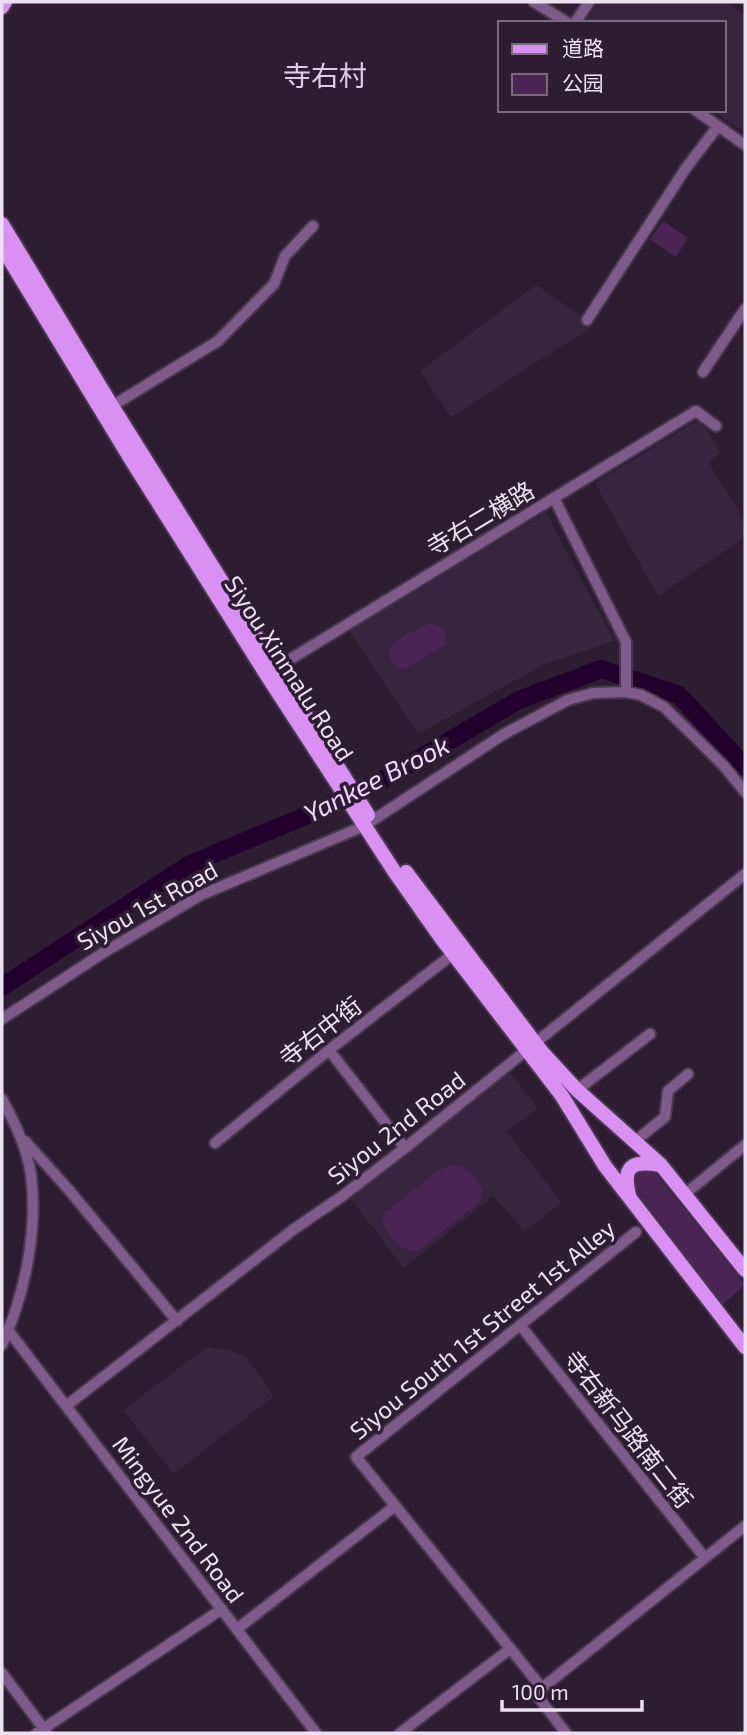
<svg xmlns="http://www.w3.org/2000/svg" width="747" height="1735" viewBox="0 0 747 1735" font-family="'Exo 2','Noto Sans SC',sans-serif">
<rect width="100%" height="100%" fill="#2d1c32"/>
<path fill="#38243f" d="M598,2H724L745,16V133L712,110H724V23H585L583,22Z
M536,285L595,325L451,417L420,371Z
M700,419L720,452L709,463L745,522V538L658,596L595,483Z
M546,512L614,641L545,664L418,734L349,631Z
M509,1072L538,1108L507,1132L562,1203L524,1231L493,1196L404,1268L350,1198Z
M207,1347L228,1350L246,1357L274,1396L174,1474L123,1410Z"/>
<path fill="#492454" d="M663,221L688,238L676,257L650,239Z
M430,623L443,628L446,637L444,646L406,668L400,669C369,647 412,633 430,623Z
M454,1165C469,1167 475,1176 483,1189L479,1203L418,1251C399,1252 390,1237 382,1221L385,1213L438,1170Z
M639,1170H653L745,1285L723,1304L632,1189V1176Z"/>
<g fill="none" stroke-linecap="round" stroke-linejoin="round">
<path stroke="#22002d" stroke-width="18" d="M2,987L190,864L317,811L384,779L519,700L601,669L679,695L745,767"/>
<defs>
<path id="minor" d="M534,2L568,23
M575,23L589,2
M695,110L745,145
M587,320L686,168L718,126
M703,372L745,309
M112,406L218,341L274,284L285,256L313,226
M554,498L626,642V692
M271,671L696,411L716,426
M2,1019L103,953L201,895L364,826L504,734L568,700L593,693L626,692L641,695L664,707L724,766L745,792
M329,1050L405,1148
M577,1090L650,1034
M2,1099C15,1123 27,1148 31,1175C38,1231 25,1294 2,1345
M25,1141L69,1190L177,1321
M635,1141L665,1117L668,1091L688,1074
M215,1143L329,1050L453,954
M685,1194L745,1145
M520,1325L705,1558
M8,1330L316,1733
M66,1406L294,1229L341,1197L405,1148L745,874
M237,1629L395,1506
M2,1673L47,1733
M542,1688L356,1457L636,1232
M37,1733L222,1609
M400,1733L510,1649
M566,1733L539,1698L542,1688L745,1526"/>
<path id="major" d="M2,7L5,2
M2,224L112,406L368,815
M2,247L132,461L266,674L394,871L441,938L562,1096L605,1166L745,1347
M406,872L542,1052L577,1090L661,1165L745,1270
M629,1195C622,1166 632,1160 660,1165"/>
</defs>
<use href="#minor" stroke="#48384d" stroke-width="14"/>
<use href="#major" stroke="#48384d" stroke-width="18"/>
<use href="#minor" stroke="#7e5b8a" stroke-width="10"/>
<use href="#major" stroke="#da90f3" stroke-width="14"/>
</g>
<g text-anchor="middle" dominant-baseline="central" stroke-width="7" stroke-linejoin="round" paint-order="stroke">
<g font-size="24" fill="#ece1f0" stroke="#2d1c32">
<text transform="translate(480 518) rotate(-31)">寺右二横路</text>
<text transform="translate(290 668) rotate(57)">Siyou Xinmalu Road</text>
<text transform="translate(147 905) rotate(-29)">Siyou 1st Road</text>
<text transform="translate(320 1031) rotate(-38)">寺右中街</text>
<text transform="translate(396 1127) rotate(-38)">Siyou 2nd Road</text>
<text transform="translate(482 1329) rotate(-39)">Siyou South 1st Street 1st Alley</text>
<text transform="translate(629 1429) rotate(52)">寺右新马路南二街</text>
<text transform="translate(179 1519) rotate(53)">Mingyue 2nd Road</text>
</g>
<g font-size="26" font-style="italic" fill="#f3d5fd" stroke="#2d1c32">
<text transform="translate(376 778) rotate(-27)">Yankee Brook</text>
</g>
<g font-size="28" fill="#e1cbe8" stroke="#2d1c32">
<text x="325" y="75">寺右村</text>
</g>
</g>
<rect width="747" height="1735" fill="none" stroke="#ece1f0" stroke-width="7"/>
<rect x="498" y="21" width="228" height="91" fill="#2d1c32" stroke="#796b7e" stroke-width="2"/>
<rect x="512" y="44" width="35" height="10" fill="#da90f3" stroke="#796b7e" stroke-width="2"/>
<text x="562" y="56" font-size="21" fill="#ece1f0">道路</text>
<rect x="512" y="74" width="35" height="21" fill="#492454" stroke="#796b7e" stroke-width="2"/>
<text x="562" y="91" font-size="21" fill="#ece1f0">公园</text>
<path d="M502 1700v10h140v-10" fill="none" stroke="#ece1f0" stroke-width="3.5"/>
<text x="512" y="1700" font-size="21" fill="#ece1f0" stroke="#2d1c32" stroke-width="5" paint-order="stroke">100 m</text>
</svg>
